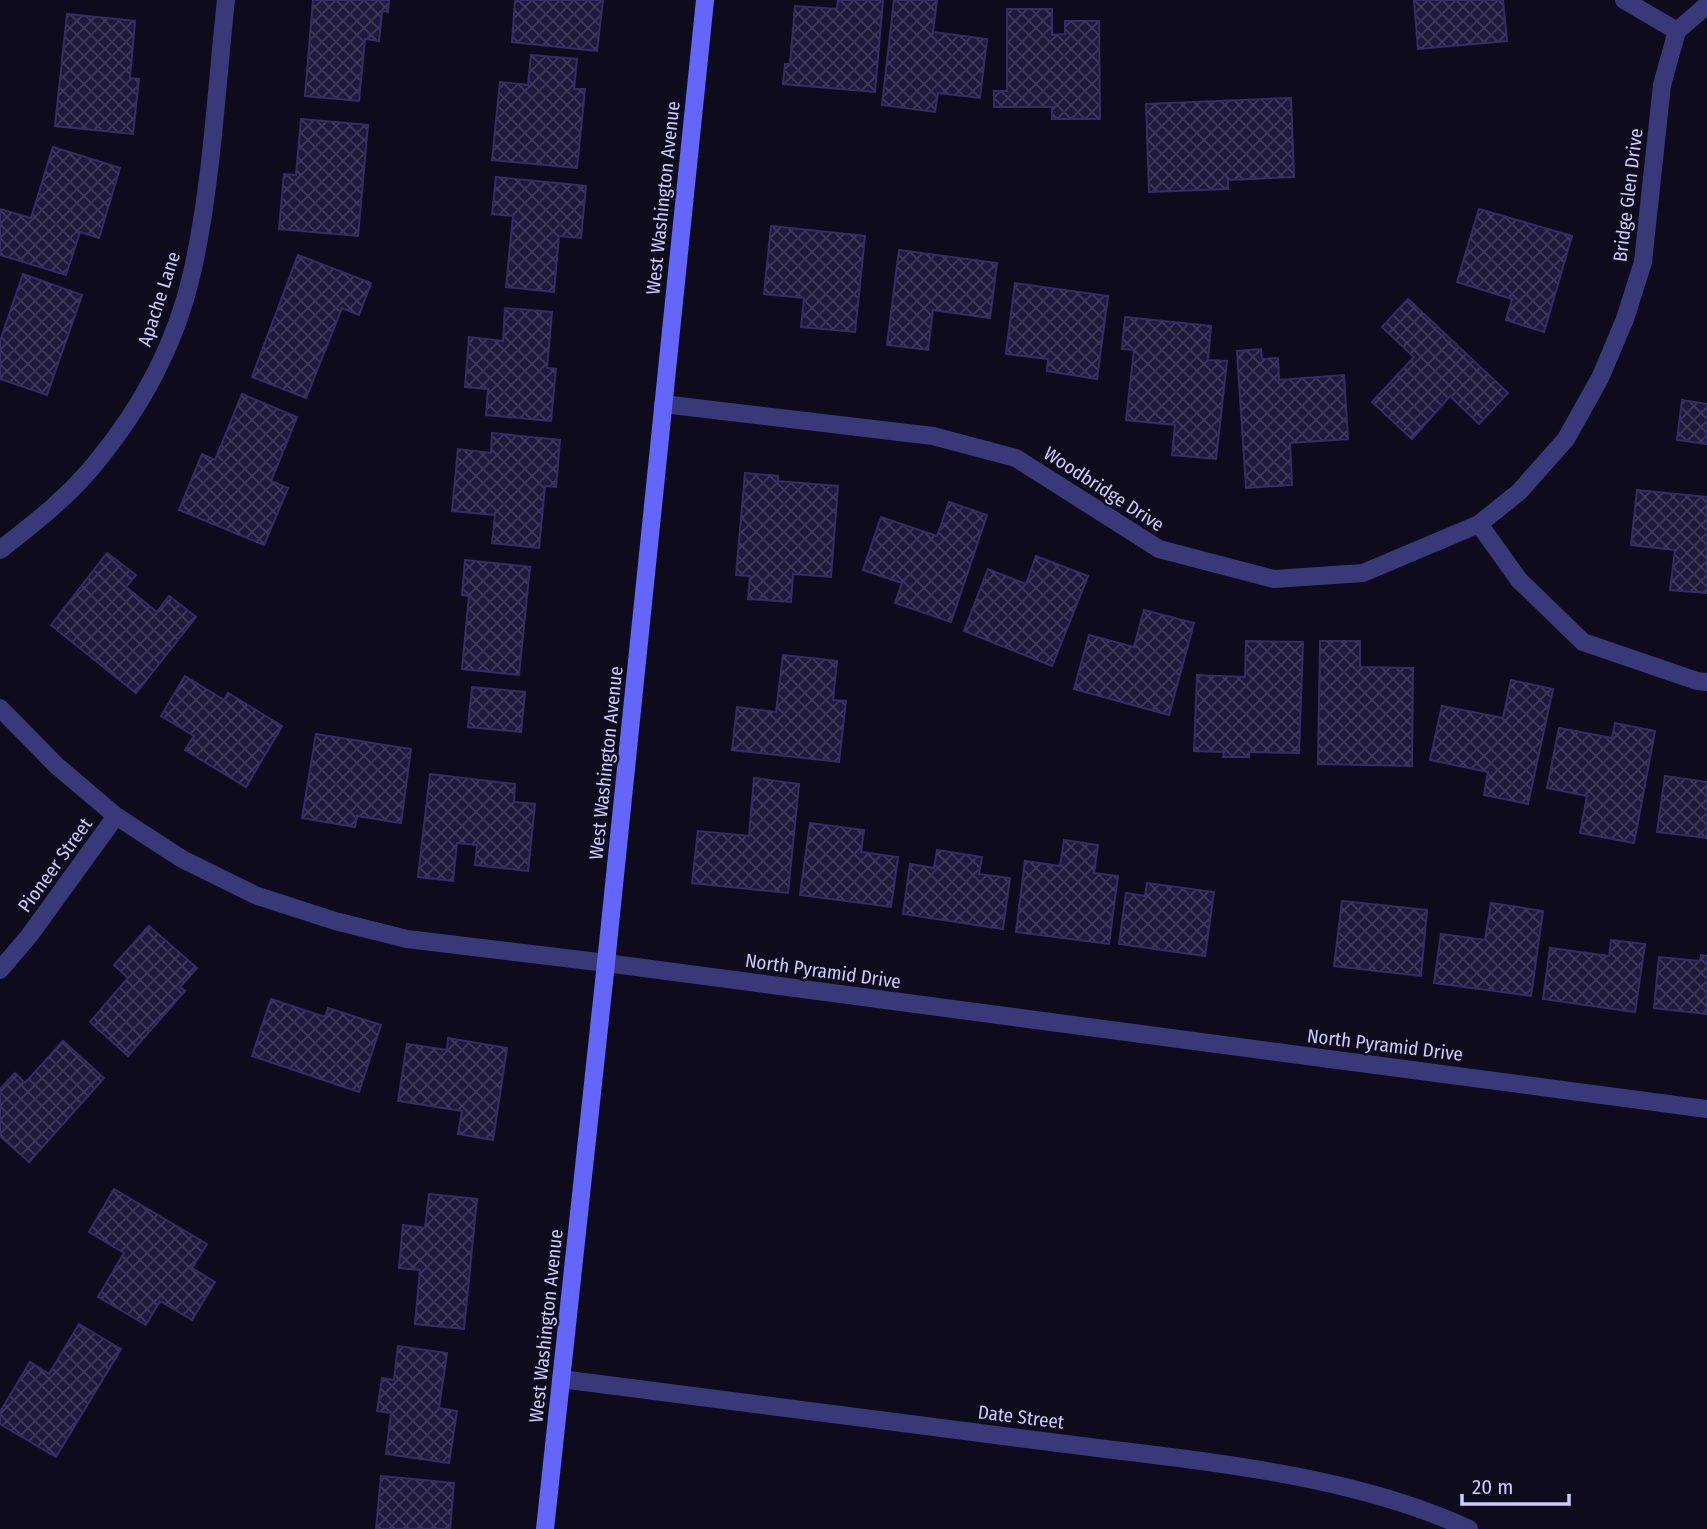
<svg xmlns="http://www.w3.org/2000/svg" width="1707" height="1529" viewBox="0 0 1707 1529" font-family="'Fira Sans Condensed',sans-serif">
<defs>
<pattern id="building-cross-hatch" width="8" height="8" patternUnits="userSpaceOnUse" patternTransform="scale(1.75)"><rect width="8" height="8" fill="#1f193c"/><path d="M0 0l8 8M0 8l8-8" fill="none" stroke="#3e3959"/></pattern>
</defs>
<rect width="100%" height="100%" fill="#0e0c1c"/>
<path fill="url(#building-cross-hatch)" stroke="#352c67" stroke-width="2" d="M313,0H389L388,12L382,11L379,41L365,39L359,101L305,96Z
M515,0H603L597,51L512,42Z
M838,0H883L875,92L783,84L785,64H790L795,6L837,9Z
M894,0H937L933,32L987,39L980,98L938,93L935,112L882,105Z
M1414,0H1503L1507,41L1418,49Z
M1007,9H1052V35L1065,34V21H1099L1100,119H1052V107H994V91H1007Z
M67,14L135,21L130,78L139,79L133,134L55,126Z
M531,55L577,59L574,89H585L577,168L492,160L500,82L528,85Z
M1291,98L1294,177L1228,180V189L1149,192L1146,104Z
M301,119L368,125L358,236L279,229L284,174L296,175Z
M53,147L120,168L99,238L80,232L66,275L0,255V209L31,218Z
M496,177L586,186L581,238L559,236L554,292L506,287L513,216L492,214Z
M1479,209L1572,236L1544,332L1506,320L1512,299L1457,282Z
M771,226L865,236L855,332L801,327L804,298L764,294Z
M899,250L997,263L990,318L933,310L928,350L887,345Z
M298,255L371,283L359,315L342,308L306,398L252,377Z
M23,274L82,295L47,395L0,379V341Z
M1015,283L1108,296L1097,379L1047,371L1048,359L1006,354Z
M1408,299L1508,393L1479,424L1450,396L1412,439L1372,402L1414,357L1382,327Z
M505,308L552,312L547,368L556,369L551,421L486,415L488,389L465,387L469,337L503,341Z
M1125,317L1211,326L1208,360L1227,361L1216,459L1172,455L1175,425L1126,420L1134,350L1122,349Z
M1261,349L1262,359L1278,358L1279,380L1344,375L1348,439L1290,443L1292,485L1246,488L1237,351Z
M242,394L297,417L271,481L288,488L264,545L179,510L202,454L215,460Z
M1682,400L1707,404V444L1677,440Z
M492,433L560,440L556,487L545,486L539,548L492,543L495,515L452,511L458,449L491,453Z
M745,473L778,476V481L838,486L831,577L793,574L791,602L748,599L750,576L736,575Z
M1637,490L1707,497V593L1670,590L1675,550L1631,545Z
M949,502L987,515L951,622L895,603L902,583L863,570L881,517L937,536Z
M107,553L136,575L126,587L157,612L169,596L196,617L136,693L51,625Z
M1036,556L1088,576L1052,666L964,631L988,569L1026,584Z
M465,560L530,567L519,675L462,669L469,596L462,595Z
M1144,610L1194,623L1169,715L1074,689L1089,635L1134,647Z
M1246,641L1303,642L1299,753L1249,752V757H1223L1224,752L1194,751L1197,675L1245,677Z
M1320,641H1360V667L1413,668L1412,766L1318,764Z
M783,655L837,661L833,700L846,701L839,762L732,750L737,707L776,712Z
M185,676L224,700L228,693L282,726L246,787L185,750L194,736L161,716Z
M1511,680L1553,689L1528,804L1484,795L1488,772L1430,760L1442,706L1503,718Z
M472,687L525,692L521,732L468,727Z
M1615,723L1655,731L1634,843L1580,833L1587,796L1547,788L1559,728L1612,738Z
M316,734L411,749L401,823L357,816L355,827L302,818Z
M430,774L515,784L514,802L535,804L528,871L475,865L477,845L457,843L453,881L418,877Z
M1665,776L1707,782V838L1657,832Z
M754,778L799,784L788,893L692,883L698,831L749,836Z
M810,823L864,830L861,852L898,857L891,907L800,895Z
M1064,840L1098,845L1094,873L1118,876L1109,944L1016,932L1025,861L1060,866Z
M937,850L982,857L979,874L1010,878L1003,929L903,914L910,864L934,868Z
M1147,883L1214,892L1205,956L1119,944L1126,893L1145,896Z
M1342,901L1427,910L1421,976L1334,966Z
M1491,903L1543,911L1531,996L1434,983L1441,934L1485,940Z
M149,926L197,968L180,987L185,991L128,1056L90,1022L128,978L114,965Z
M1611,940L1645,944L1635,1012L1543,999L1550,948L1609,956Z
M1701,955L1707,956V1014L1654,1008L1659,957L1700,961Z
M271,999L325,1017L328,1008L381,1025L359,1092L252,1056Z
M448,1038L507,1048L493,1140L458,1134L462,1111L398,1101L407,1044L447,1050Z
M63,1041L104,1078L29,1162L0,1136V1089L15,1073L25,1083Z
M114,1189L207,1244L192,1268L215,1282L192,1320L160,1301L146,1325L98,1297L124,1253L89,1232Z
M429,1194L477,1199L464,1329L415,1324L420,1270L399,1268L403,1225L425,1228Z
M79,1324L121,1349L56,1457L0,1424V1412L30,1362L49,1374Z
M398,1346L447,1353L439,1408L457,1411L449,1463L386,1454L391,1413L377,1411L382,1378L394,1380Z
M381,1476L454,1483L450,1529H376Z"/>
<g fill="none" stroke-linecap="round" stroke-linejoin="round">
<path stroke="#393979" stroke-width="18" d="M1624,0L1677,31
M1677,31L1707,5
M663,404L933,436L1016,458L1159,549L1274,579L1363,573L1479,524L1519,580L1583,642L1697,681L1707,682
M1479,524L1519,492L1566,439L1600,378L1625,319L1643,262L1662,85L1677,31
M0,550C33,524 67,498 94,465C140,410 176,344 192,273C212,184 216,91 226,0
M0,708L57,766L116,816L182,859L255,895L335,921L407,939L606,963L1707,1109
M0,970L29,936L116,816
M561,1379C730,1401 898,1423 1066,1444C1197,1461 1349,1473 1469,1529"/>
<path stroke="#6465f9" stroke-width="18" d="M545,1529L606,963L705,0"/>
</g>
<g text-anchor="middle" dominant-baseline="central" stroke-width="5" stroke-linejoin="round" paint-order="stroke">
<g font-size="19" fill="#cdc9fd" stroke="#0e0c1c">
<text transform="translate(1628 195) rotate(-83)">Bridge Glen Drive</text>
<text transform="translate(663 198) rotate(-84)">West Washington Avenue</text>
<text transform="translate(159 299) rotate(-72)">Apache Lane</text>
<text transform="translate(1104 489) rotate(33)">Woodbridge Drive</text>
<text transform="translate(606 763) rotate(-84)">West Washington Avenue</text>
<text transform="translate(55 865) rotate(-54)">Pioneer Street</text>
<text transform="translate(823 971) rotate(8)">North Pyramid Drive</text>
<text transform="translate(1385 1045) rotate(7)">North Pyramid Drive</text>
<text transform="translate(546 1326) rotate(-84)">West Washington Avenue</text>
<text transform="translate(1021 1417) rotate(7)">Date Street</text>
</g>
</g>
<path d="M1462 1494v10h107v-10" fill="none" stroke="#cdc9fd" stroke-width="3.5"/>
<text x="1472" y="1494" font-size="21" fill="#cdc9fd" stroke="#0e0c1c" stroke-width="5" paint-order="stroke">20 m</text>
</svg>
